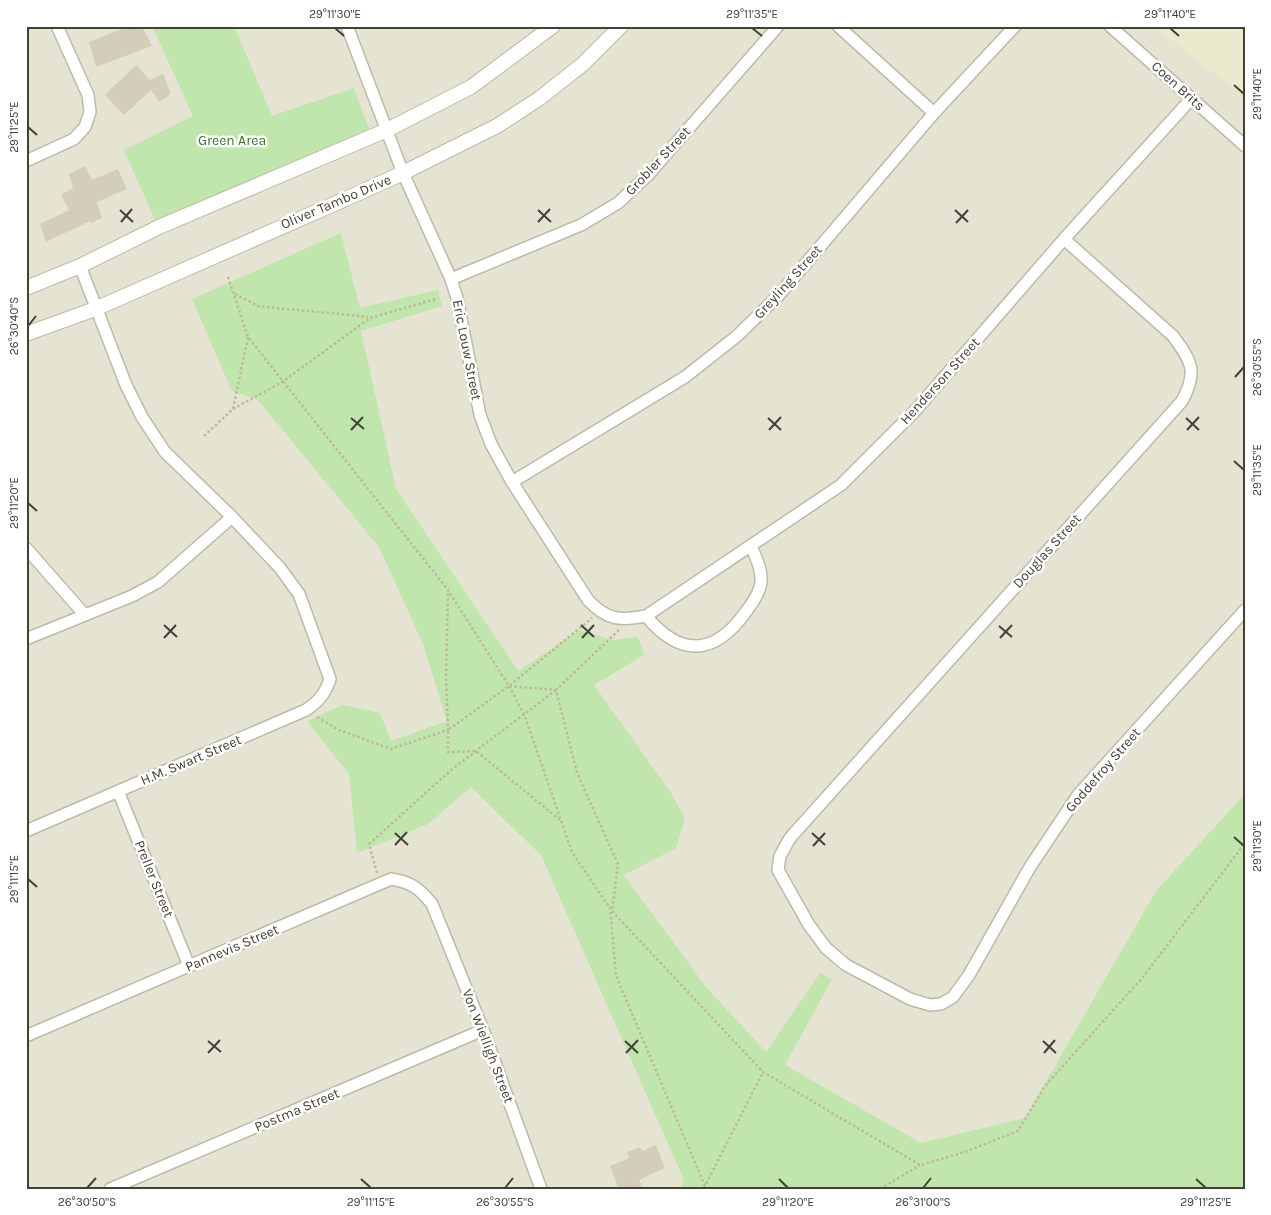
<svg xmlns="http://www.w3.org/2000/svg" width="1271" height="1215" viewBox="0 0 1271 1215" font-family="Karla,sans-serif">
<rect width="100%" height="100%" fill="#f2f0e4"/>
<path fill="#e5e3d2" d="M26,26H1245V1189H26Z"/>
<path fill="#ebe9ce" d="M1153,26H1245V97Z"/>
<path fill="#c0e5ad" d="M152,26H234L272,116L354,88L370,132L156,222L124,150L193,116Z
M341,233L360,308L438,290L442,306L361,331L396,489L518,671L580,630L612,640L638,637L644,655L594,685L671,793L685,818L676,848L624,875L706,987L766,1052L820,973L832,979L785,1065L921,1143L1025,1118L1156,891L1245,794V1189H680L684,1180L541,855L471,787L428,824L357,853L349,774L307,721L343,705L380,713L391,741L447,721L423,644L379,547L258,400L232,391L192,299Z"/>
<path fill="#d3ceba" d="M129,26H142L152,46L96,67L89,42Z
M136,65L150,80L163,74L171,94L159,102L151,90L124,115L105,95Z
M85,166L92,180L118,169L127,189L97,202L102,218L91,223L90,221L46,242L40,224L69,210L61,195L73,188L69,174Z
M656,1145L665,1168L639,1180L643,1189H619L610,1166L629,1158L627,1152L640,1147L642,1151Z"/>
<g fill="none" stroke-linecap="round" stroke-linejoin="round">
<defs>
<path id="minor" d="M347,26L403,173L451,279L457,298L480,415L491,444L512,482L588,600C607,620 619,621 646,616L841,485L914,412L1064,239L1192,98
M838,26L934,113
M1110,26L1245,146
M26,161L74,139L85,127L90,112L88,95L57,26
M1064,239L1173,336C1192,362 1198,372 1182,401L790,838L780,856L778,870L809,925L826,948L846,965L910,999L930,1005L941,1004L953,997L969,975L1030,867L1078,795L1245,610
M451,279L581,225L618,203L648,175L778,26
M512,482L685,377L737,336L778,296L934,113L1015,26
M26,548L84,614
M646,616C680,657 714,656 745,613C752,604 760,593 761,582C762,569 756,558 751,546
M26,639L132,596L158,582L232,517
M118,791L189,966
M26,831L306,710C319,701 325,694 330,679L299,594L280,568L232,517L165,452L142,417L126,385L80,266
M26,1036L391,879C411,882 419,888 432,904L483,1030L541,1189
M110,1189L483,1030"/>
<path id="tertiary" d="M26,288L80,266L159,227L387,130L471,87L553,26
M26,334L95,309L341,201L403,173L497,126L540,98L583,64L621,26"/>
</defs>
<use href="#minor" stroke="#bdbaa7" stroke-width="14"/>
<use href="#tertiary" stroke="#bdbaa7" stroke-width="16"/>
<path stroke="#beb999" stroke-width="2.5" stroke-dasharray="2.5 2.5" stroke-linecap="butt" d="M228,277L248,337L448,590L509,686L556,690
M235,294L258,306L368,317
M233,409L282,382L370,318L436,299
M204,436L233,409L248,337
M619,630L556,690L577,773L618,864L612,911L763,1072L920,1165L965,1152L1018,1131L1045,1086L1143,977L1245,843
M509,686L524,714L572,852L610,908
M317,717L339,730L391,749L448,730L446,676L448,591
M560,820L476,751L448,752V730L509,686L592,618
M377,873L369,844L451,770L556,690
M610,907L616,976L705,1186L763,1072
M880,1189L920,1165"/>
<use href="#minor" stroke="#fff" stroke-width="11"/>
<use href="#tertiary" stroke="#fff" stroke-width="14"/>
</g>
<path fill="none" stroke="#434134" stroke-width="2" d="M335,28L344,36M752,28L762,36M1170,28L1179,36M1234,85L1244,94M28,127L37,135M120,210L133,222M538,210L551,222M955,210L968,222M121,222L132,209M538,222L550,209M956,223L968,210M28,326L36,316M1235,377L1244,367M351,418L364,429M768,418L781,430M1186,418L1199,430M351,430L363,417M769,430L781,417M1187,430L1199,417M1234,461L1244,470M28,503L37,511M164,625L177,637M581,625L594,637M999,626L1012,637M164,638L176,625M582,638L594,625M1000,638L1012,625M395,833L408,845M812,833L825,845M1234,837L1244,846M395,845L407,832M813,846L825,833M28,879L37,887M208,1041L221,1052M625,1041L638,1053M1043,1041L1056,1053M208,1053L220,1040M626,1053L638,1040M1044,1053L1055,1040M361,1179L371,1188M779,1179L788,1188M1196,1179L1206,1188M87,1188L96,1178M505,1188L513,1178M923,1188L931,1178"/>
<g text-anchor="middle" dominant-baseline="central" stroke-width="5" stroke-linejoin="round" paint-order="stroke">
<g font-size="14" fill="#434134" stroke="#fff">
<text transform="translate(1178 86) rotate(42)">Coen Brits</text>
<text transform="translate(658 161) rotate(-47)">Grobler Street</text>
<text transform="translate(336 202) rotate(-23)">Oliver Tambo Drive</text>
<text transform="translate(788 282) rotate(-48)">Greyling Street</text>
<text transform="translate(467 350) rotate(79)">Eric Louw Street</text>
<text transform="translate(940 381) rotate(-48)">Henderson Street</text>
<text transform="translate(1047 551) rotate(-48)">Douglas Street</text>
<text transform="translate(191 760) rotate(-23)">H.M. Swart Street</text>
<text transform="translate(1103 770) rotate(-49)">Goddefroy Street</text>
<text transform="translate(154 879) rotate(68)">Preller Street</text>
<text transform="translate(232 948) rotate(-23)">Pannevis Street</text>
<text transform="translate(488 1046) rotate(69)">Von Wielligh Street</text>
<text transform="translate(297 1110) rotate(-23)">Postma Street</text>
</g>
<g font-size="14" fill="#367329" stroke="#fff">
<text x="232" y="140">Green Area</text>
</g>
</g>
<rect width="1271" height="1215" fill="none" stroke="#ffffff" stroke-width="55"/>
<rect x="28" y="28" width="1216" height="1160" fill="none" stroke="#434134" stroke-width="2"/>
<g font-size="12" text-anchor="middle" fill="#434134">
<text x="335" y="18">29°11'30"E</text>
<text x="752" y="18">29°11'35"E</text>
<text x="1170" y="18">29°11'40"E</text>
<text transform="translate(1257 94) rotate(-90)" y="4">29°11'40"E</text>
<text transform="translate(14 127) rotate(-90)" y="4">29°11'25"E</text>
<text transform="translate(14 326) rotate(-90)" y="4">26°30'40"S</text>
<text transform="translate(1257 367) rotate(-90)" y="4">26°30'55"S</text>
<text transform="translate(1257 470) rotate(-90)" y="4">29°11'35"E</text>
<text transform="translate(14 503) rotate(-90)" y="4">29°11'20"E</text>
<text transform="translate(1257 846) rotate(-90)" y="4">29°11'30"E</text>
<text transform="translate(14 879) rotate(-90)" y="4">29°11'15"E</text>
<text x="87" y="1206">26°30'50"S</text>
<text x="371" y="1206">29°11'15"E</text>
<text x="505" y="1206">26°30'55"S</text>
<text x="788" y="1206">29°11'20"E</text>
<text x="923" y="1206">26°31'00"S</text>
<text x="1206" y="1206">29°11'25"E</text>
</g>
</svg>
